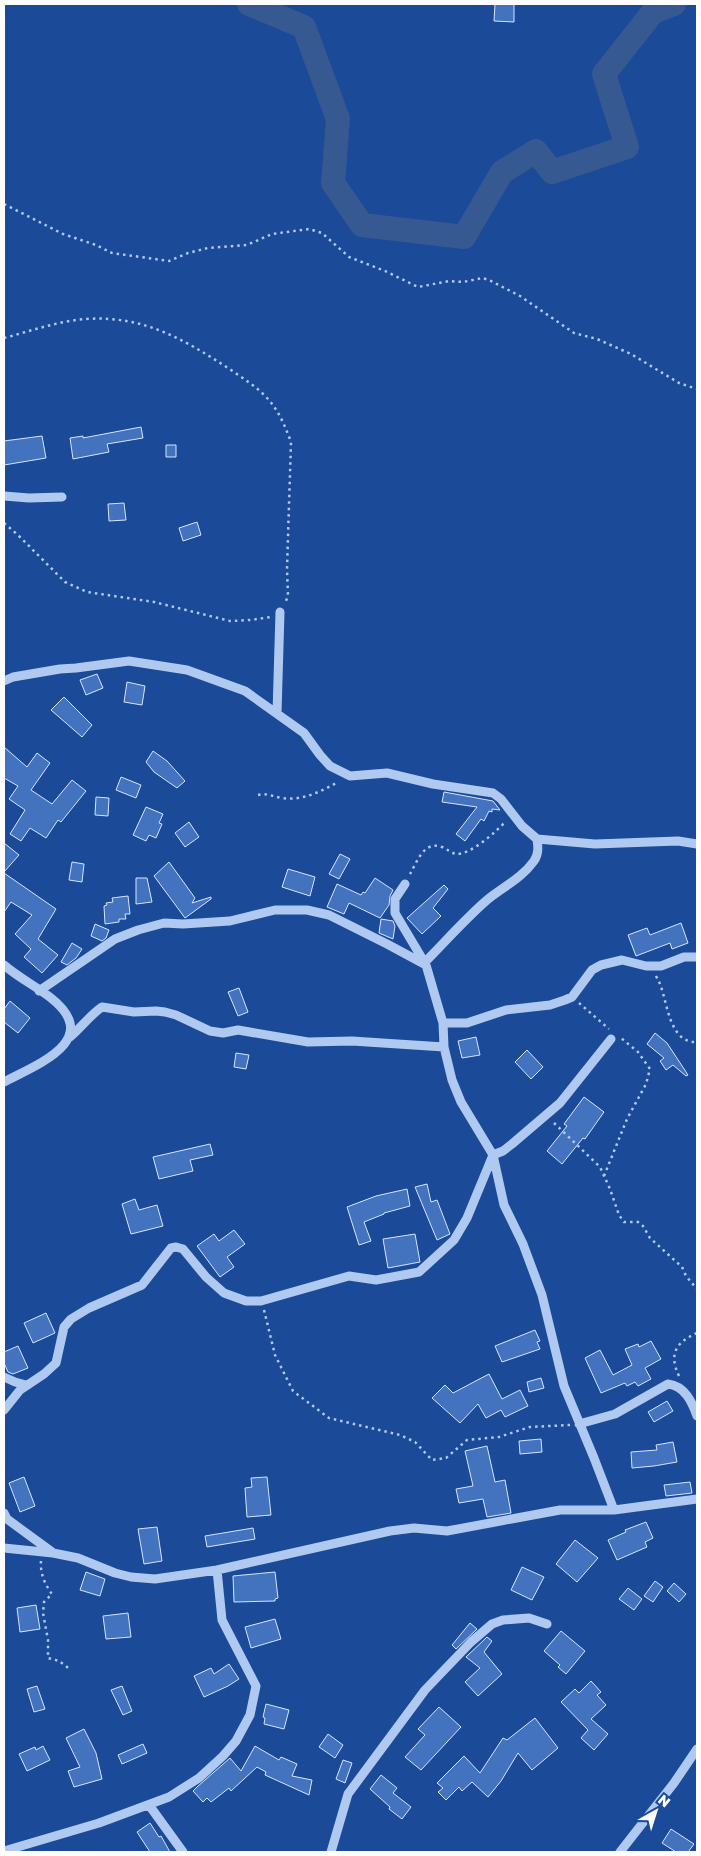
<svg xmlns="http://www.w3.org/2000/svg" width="701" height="1856" viewBox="0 0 701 1856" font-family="'Golos Text',sans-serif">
<rect width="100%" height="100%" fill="#1a4a98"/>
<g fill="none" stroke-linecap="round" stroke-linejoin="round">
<path stroke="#375992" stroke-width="24" d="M249,4L304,27L338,119L333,183L362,225L464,237L502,172L536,151L552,172L627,147L604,74L653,12L674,4"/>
</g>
<path fill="#4373bf" stroke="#d6e5fb" d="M495,4H514V22L494,21Z
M141,427L143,438L107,444L109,452L73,459L70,438L83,436V438Z
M42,436L46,458L4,465V441Z
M166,445H176V457H166Z
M124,503L126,520L109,521L108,504Z
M197,522L201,535L183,541L179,528Z
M97,674L103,688L86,695L80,680Z
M127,682L145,686L142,705L124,702Z
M64,697L92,725L82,737L51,710Z
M4,747L27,767L37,753L50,763L31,790L52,804L72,780L86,791L61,822L58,820L46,838L30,828L21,841L10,834L25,810L9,799L18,786L4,778Z
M153,751L167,761L185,781L177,788L154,772L146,762Z
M121,777L141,785L136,798L116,790Z
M444,792L493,801L500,810L492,809V812L489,811L484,821L481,819L465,841L456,834L477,807L442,802Z
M96,797L109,798L108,816L95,815Z
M146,807L163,814L159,823L162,824L156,838L149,835L146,841L133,835Z
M189,822L199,837L185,847L175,833Z
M4,843L19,855L4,872Z
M340,854L350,859L339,879L329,874Z
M72,862L84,864L82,882L69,880Z
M169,862L195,898L192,903L211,897V899L185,918L154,876Z
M288,869L315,877L310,896L282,887Z
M4,873L56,909L38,939L58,955L42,973L24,957L31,949L15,934L32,915L11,902L4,912Z
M136,878H147L152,902L136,904Z
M375,878L393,890L390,896L389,905L380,918L349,903L344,914L327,907L337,884L361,895L363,892L365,893Z
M444,885L448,889L433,908L441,916L422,934L407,918Z
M128,896L130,914H125L126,919H119V922L105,924L104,906L107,905L106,903L113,902L112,898Z
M381,919L393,921L395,926L393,939L379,933Z
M681,923L688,943L672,949L670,943L636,956L628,935L647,928L650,935Z
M95,924L109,930L106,938L102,941L91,936Z
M72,943L82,949L76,958L67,965L61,962Z
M239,988L248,1012L238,1016L228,992Z
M10,1001L30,1018L18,1033L4,1022V1009Z
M655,1033L667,1043L688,1075L686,1076L673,1065L666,1070L660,1061L664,1058L647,1044Z
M476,1037L480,1055L462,1058L458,1041Z
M527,1050L543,1067L531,1079L515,1062Z
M236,1053L249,1055L246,1069L234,1067Z
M584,1097L604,1112L585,1139L583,1138L562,1164L547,1151L567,1126L564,1124Z
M210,1144L213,1155L190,1160L193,1171L159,1179L153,1157Z
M427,1184L431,1202L437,1200L450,1234L437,1240L415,1187Z
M407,1189L410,1206L384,1213V1214L364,1222L371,1241L359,1245L347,1207L376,1196Z
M135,1199L139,1210L157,1205L163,1226L131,1234L122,1204Z
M234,1230L245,1244L227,1257L234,1267L220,1277L197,1246L214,1234L219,1241Z
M415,1234L420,1262L388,1268L383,1239Z
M46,1313L55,1333L33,1343L24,1323Z
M535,1330L540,1341L537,1342L540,1349L502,1362L495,1346Z
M651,1341L661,1359L645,1368L651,1379L638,1386L635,1382L627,1386L625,1383L601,1393L585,1358L600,1350L613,1375L632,1365L625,1349L638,1344L639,1347Z
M18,1346L28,1368L13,1374L8,1372L4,1363V1352Z
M489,1374L502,1399L520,1390L528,1406L505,1417L501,1410L486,1418L478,1404L460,1423L432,1398L445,1385L453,1393Z
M541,1378L544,1388L529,1392L527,1382Z
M667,1401L673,1411L654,1422L648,1412Z
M541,1439L542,1452L520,1454L519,1441Z
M673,1442L677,1462L654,1466L632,1468L631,1452L657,1450L656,1445Z
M487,1446L495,1482L505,1480L511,1513L487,1517L483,1499L459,1503L456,1489L473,1486L465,1451Z
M24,1477L35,1506L20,1512L9,1483Z
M267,1477L271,1515L247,1517L245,1488L252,1487L251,1478Z
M690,1482L692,1493L666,1496L664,1485Z
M646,1522L653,1538L645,1542L647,1547L617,1560L608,1540L626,1532L625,1530Z
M157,1527L162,1561L144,1564L138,1529Z
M253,1528L255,1539L207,1547L205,1536Z
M575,1540L598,1558L577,1582L556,1564Z
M522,1567L544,1577L532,1600L511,1590Z
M86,1572L105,1579L100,1596L80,1590Z
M275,1572L278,1598L275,1599V1601L234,1602L233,1576Z
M655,1581L663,1587L653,1602L644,1596Z
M674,1583L686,1594L679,1602L667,1591Z
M628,1588L642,1599L634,1610L619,1599Z
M36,1605L40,1629L20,1632L17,1608Z
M128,1613L131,1637L106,1639L103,1616Z
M275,1619L281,1639L251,1648L245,1627Z
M470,1623L477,1629L456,1649L452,1645Z
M561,1631L585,1651L566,1674L558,1667L560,1665L544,1651Z
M487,1637L492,1641L484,1652L502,1674L478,1696L465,1682L480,1668L466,1657Z
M229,1664L239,1679L228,1686L204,1697L194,1676L211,1668L214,1674Z
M591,1681L601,1692L597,1695L606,1705L591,1719L608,1734L594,1750L581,1738L588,1730L561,1702L575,1689L579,1693Z
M37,1686L45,1709L34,1712L27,1689Z
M122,1686L132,1711L123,1715L111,1690Z
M266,1704L289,1710L284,1729L264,1724L265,1718L263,1717Z
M439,1707L461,1727L421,1770L405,1757L425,1735L418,1729Z
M535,1718L558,1748L532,1770L518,1753L501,1781L488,1797L472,1782L462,1791L459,1787L446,1800L438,1792L443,1788L437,1783L464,1756L480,1773L503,1738L507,1740Z
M84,1729L96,1753L102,1779L74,1787L68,1771L80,1767L66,1738Z
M328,1734L343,1745L335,1758L319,1747Z
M143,1744L147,1753L122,1764L118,1755Z
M43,1746L50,1760L27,1771L19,1754L35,1747L36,1750Z
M255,1746L279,1760L281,1757L297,1764L292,1776L312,1780L309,1795L265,1775L266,1772L257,1767L231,1791L229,1788L211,1802L207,1798L203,1802L193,1791L197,1787L230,1758L241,1771Z
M343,1760L352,1763L345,1783L336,1779Z
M381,1775L397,1788L393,1793L411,1807L402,1819L389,1809L390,1807L370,1789Z
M150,1823L159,1837L161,1836L170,1852H150L137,1832Z
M671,1829L694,1844L688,1852H676L662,1843Z"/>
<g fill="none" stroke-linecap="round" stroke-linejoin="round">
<path stroke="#afc9f0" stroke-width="2.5" stroke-dasharray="2.5 4" stroke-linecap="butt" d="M4,204L63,234L96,245L112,253L169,261L188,253L208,248L247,245L272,234L309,229L322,233L349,257L385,271L418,287L449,281L463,282L483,278L491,281L520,296L574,333L597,339L631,354L679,383L697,389
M4,338C31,331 58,321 86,319C144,315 185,340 231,370C244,379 257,387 267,398C279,411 285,426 291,442L287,569L288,596L285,603
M4,523L18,535L65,582L87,592L154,602L230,621L250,620L271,617
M258,795C266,793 272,796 281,798C302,801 320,792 338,782
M410,874C417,862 424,840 442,847C447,849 451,853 456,854C470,855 496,832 505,822
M656,976C658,980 660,983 661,987C668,1006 670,1043 697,1042
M579,1003L609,1029
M554,1123L600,1167L610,1189L619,1215L624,1222H638L643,1226L650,1238L682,1267L686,1276L697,1289
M604,1176L627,1119L646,1084L650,1069L638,1052L621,1038
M264,1310L275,1355L293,1391L329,1418L400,1435L415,1442L432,1460L446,1458L467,1440L499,1437L530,1427L570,1425
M679,1376C668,1353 677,1342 697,1333
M41,1561C40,1573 45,1585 52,1594L44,1602L43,1613L48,1640V1658L59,1661L71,1670"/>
<path stroke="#afc9f0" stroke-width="9" d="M4,496L29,498L62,497
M4,681L13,677L60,669L76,668L129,661L187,670L245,691L304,733L320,755L330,766L350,776L387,773L433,784L493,793L501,799L522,826L537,839L595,844L678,841L697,844
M277,713L280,612
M405,884L395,899V913L426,965
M424,963C445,942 465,919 487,900C503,887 522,878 534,861C539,854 538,846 537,839
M4,965C19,978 36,986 51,998C104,1040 36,1065 4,1082
M39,991L115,939L138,930L164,923L183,924L230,921L275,910H307L329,915L387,944L426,965L443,1023L444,1047L452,1080L461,1102L493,1155L504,1205L523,1244L542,1295L564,1386L594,1458L614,1510
M443,1023H467L506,1010L550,1005L565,1000L572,997L592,970L601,965L622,960L646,966H661L684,957H697
M70,1037C81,1028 90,1015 102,1007L134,1012L156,1011L165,1012L176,1015L210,1031L223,1033L238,1030L308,1042L352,1041L444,1047
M4,1377L15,1382L26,1385
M4,1410L20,1390L44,1374L56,1363L64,1327L71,1319L89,1308L142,1285L171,1248L176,1247L183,1249L206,1277L224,1293L246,1301H261L349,1276L376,1280L419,1272L454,1240L467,1218L493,1155L503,1151L512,1144L560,1103L611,1039
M579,1424L615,1414L668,1384C685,1386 692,1402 697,1416
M4,1513L7,1519L52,1552
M4,1548L53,1553L78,1558L115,1573L131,1577L155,1579L217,1570L390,1531L414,1528L447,1531L560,1510H614L697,1499
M149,1805L183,1852
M4,1851L99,1823L169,1797L199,1778L223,1756L236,1741L250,1715L256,1686L222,1620L217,1570
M331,1852L348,1794L425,1690L471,1642L492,1624L503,1620L529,1618L547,1624
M620,1852L674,1783L697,1749"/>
</g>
<rect width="701" height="1856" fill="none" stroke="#ffffff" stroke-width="10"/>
<g transform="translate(656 1811) rotate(39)" stroke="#1a4a98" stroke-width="4" paint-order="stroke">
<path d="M0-4L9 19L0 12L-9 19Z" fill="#ffffff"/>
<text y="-8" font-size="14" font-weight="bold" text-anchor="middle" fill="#ffffff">N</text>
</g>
</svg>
